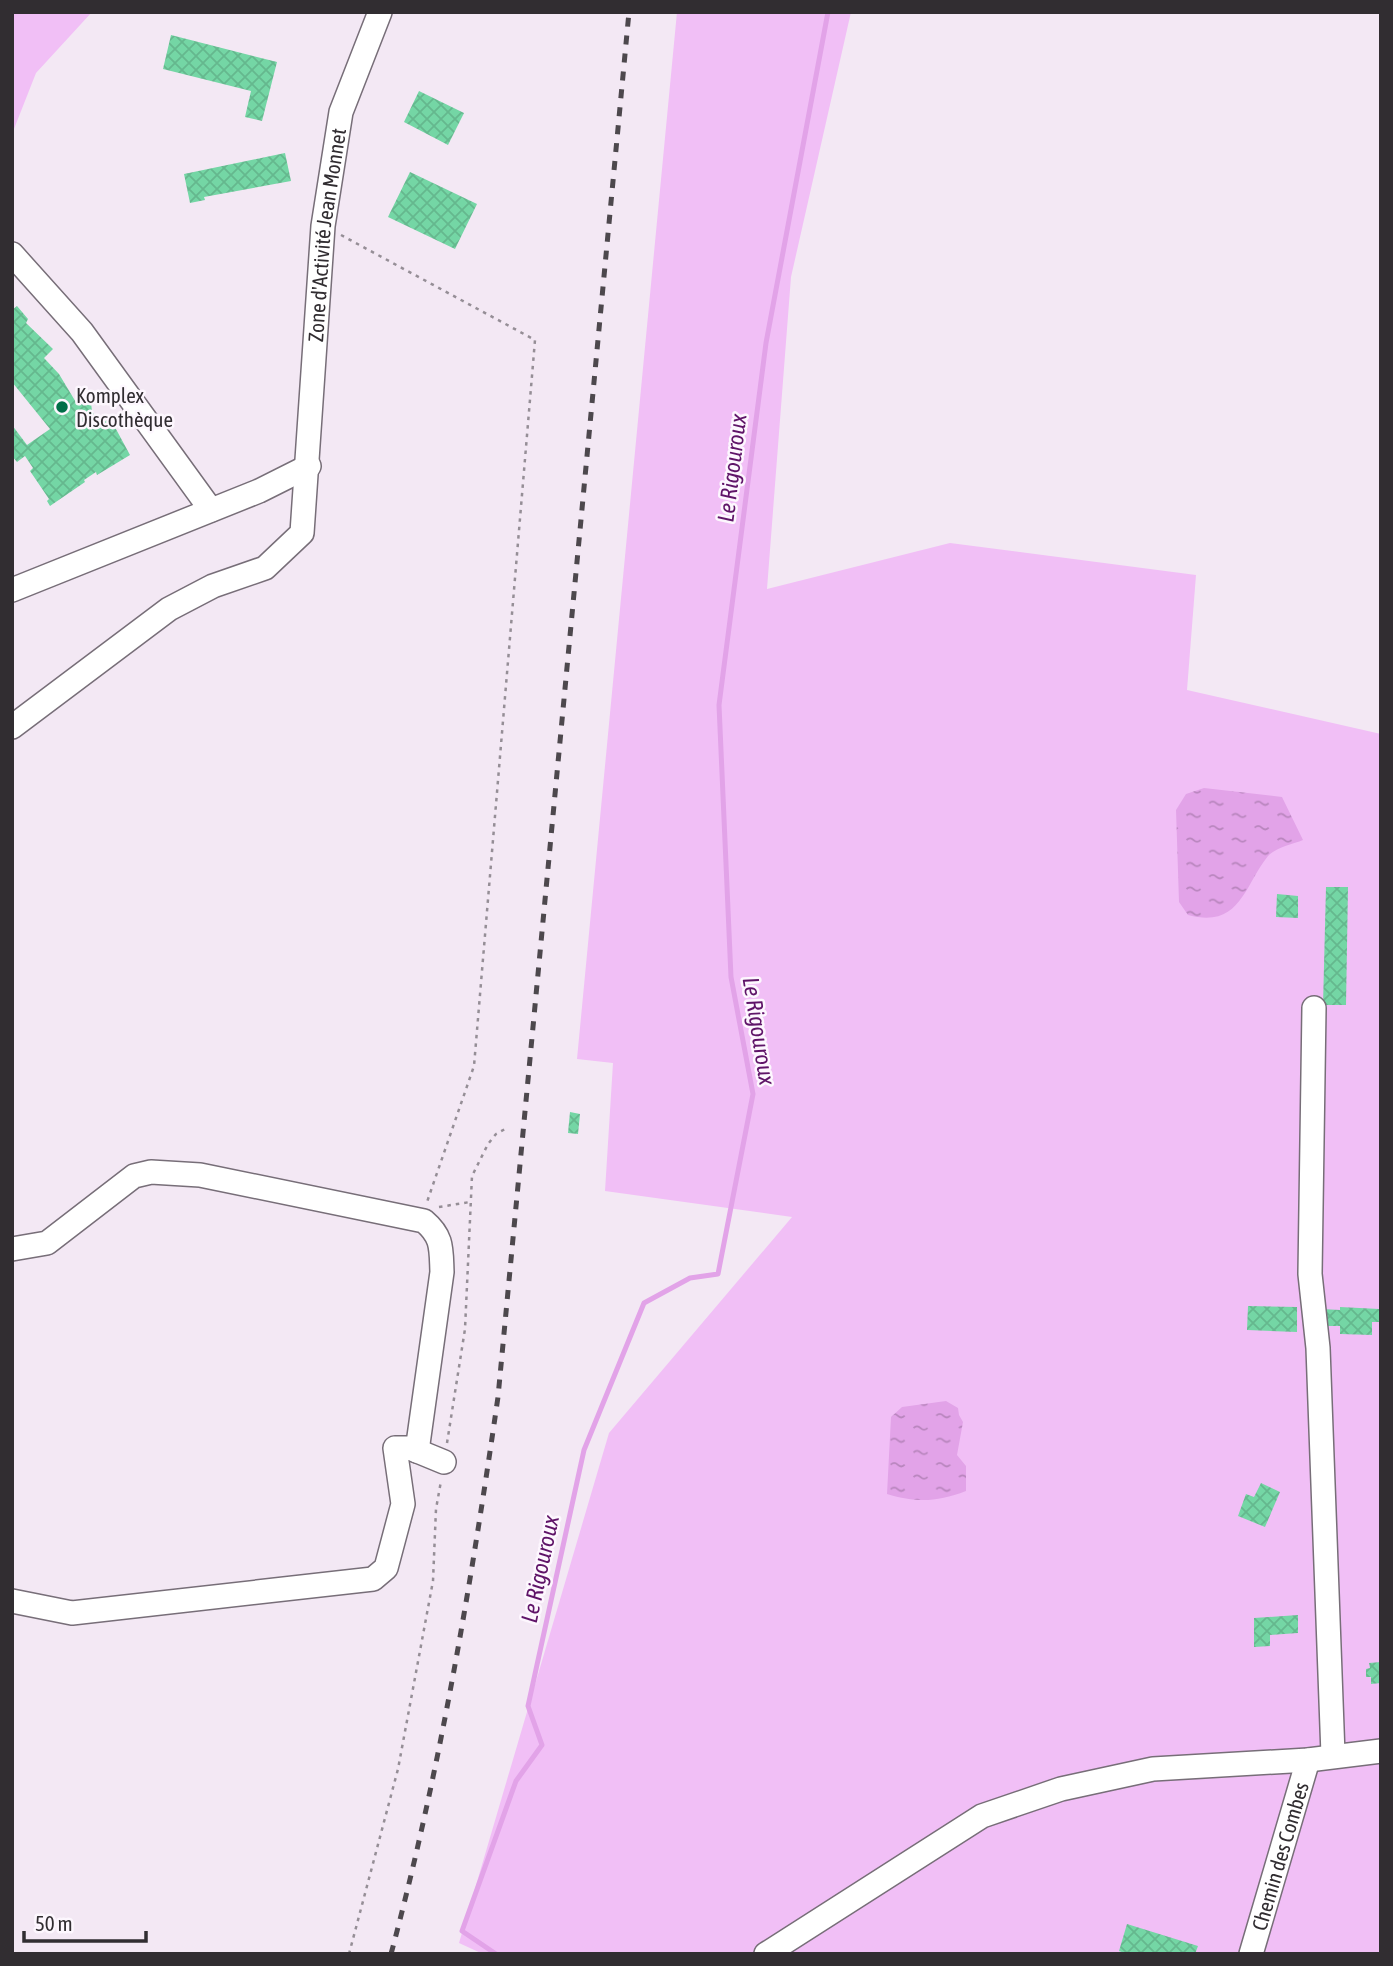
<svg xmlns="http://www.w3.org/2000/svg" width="1393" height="1966" viewBox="0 0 1393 1966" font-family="'Asap Condensed',sans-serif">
<defs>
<pattern id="water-ripples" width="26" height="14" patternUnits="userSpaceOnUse" patternTransform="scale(1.75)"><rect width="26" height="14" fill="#e2a3e8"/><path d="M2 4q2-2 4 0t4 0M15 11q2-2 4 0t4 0" fill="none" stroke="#b885bd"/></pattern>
<pattern id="building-cross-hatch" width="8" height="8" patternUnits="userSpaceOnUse" patternTransform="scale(1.75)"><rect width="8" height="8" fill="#74d6a5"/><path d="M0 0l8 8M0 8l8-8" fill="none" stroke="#65b88e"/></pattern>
</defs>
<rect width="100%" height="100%" fill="#f3e8f4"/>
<path fill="#f1bff6" d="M12,12H92L36,73L12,134Z
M677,12H851L791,277L767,589L950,543L1196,575L1187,690L1381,734V1954H483L459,1943L609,1433L792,1217L605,1191L613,1063L577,1059Z"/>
<path fill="url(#water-ripples)" d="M1204,788L1282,797L1303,840C1293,844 1275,848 1268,856C1244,886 1240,929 1188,915L1179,902L1176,810L1186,794Z
M946,1401L958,1408L959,1415L963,1422L957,1455L966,1466V1491C937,1502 917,1503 887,1494L891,1417L902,1407Z"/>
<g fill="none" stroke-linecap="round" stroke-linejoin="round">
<path stroke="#e2a3e8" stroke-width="5" d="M496,1954L462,1931L516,1781L542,1745L528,1706L584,1450L644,1303L690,1278L718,1274L753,1094L731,977L719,705L766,343L828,12"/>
</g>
<path fill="url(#building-cross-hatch)" d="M171,35L277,62L262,121L245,117L251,91L163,69Z
M419,91L464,113L448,145L404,122Z
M285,153L291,181L204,197L205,200L190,203L184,174Z
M410,172L477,204L455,249L388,217Z
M17,306L28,319L26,323L53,349L44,358L59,374L77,404L84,399L91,403L92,411L101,424L110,418L130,455L97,475L96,472L84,480L85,482L50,506L47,501L49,499L30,471L33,468L25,456L17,462L12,456V425L27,445L50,429L12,382V310Z
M1326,887H1348L1346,1005H1323Z
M1277,894L1298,896V918L1276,917Z
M570,1112L580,1114L578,1134L568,1133Z
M1248,1306L1297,1307V1332L1247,1330Z
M1340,1307L1379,1309V1322H1372V1335L1340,1334V1326H1322V1309L1340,1310Z
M1261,1483L1280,1492L1265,1527L1238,1516L1246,1494L1254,1497Z
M1298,1615V1633L1270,1635V1646L1254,1647V1618Z
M1381,1662V1683L1371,1684V1677H1366V1669L1370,1668L1369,1663Z
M1127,1924L1198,1946L1195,1954H1127L1119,1951Z"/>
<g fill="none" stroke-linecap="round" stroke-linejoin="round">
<defs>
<g id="minor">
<path d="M12,254L82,332L211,510"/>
<path d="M12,590L259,491L309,466"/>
<path id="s1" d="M12,727L169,609L213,586L265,568L302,533L323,226L341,112L380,12"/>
<path d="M1314,1008L1310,1274L1318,1348L1333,1755"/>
<path d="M12,1249L47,1243L134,1176L151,1172L200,1175L424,1221C443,1237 441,1249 442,1272L417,1451"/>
<path d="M12,1601L72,1613L373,1579L386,1568L403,1504L395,1448H410L444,1462"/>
<path d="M766,1954L982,1816L1061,1789L1153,1769L1308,1760L1381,1751"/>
<path id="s2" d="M1251,1954L1308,1760"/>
</g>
</defs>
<use href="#minor" stroke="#776e78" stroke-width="26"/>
<path stroke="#958e96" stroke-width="2.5" stroke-dasharray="3.5 5" stroke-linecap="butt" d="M341,235L535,340L474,1066L427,1202
M439,1207L470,1202
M447,1443L465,1329L472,1176L488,1144L496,1134L507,1128
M349,1954L398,1769L433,1581L436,1509L441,1481"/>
<use href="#minor" stroke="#fff" stroke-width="23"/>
<path stroke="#4d484d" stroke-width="5" stroke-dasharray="9 9" stroke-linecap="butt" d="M391,1954C440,1771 471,1584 498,1397L629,12"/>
</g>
<circle fill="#006e47" stroke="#fdf7fe" stroke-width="2.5" cx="62" cy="407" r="7"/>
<g text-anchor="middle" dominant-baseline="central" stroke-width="5" stroke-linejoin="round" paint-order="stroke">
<g font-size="21" fill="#312d31" stroke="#fdf7fe">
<text stroke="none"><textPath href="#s1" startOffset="651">Zone d'Activité Jean Monnet</textPath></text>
<text stroke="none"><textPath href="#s2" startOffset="102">Chemin des Combes</textPath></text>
</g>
<g font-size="21" fill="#312d31" stroke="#fdf7fe" text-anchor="start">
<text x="76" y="395">Komplex<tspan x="76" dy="24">Discothèque</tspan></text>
</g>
<g font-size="23" font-style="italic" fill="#5f1468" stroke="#fdf7fe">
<text transform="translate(732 468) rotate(-83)">Le Rigouroux</text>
<text transform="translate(759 1031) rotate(81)">Le Rigouroux</text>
<text transform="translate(540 1569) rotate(-78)">Le Rigouroux</text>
</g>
</g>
<rect width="1393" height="1966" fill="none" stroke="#312d31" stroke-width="28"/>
<path d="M24 1931v10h122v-10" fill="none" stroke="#312d31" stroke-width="3.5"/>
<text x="35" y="1931" font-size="21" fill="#312d31" stroke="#fdf7fe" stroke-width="5" paint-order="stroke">50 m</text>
</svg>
